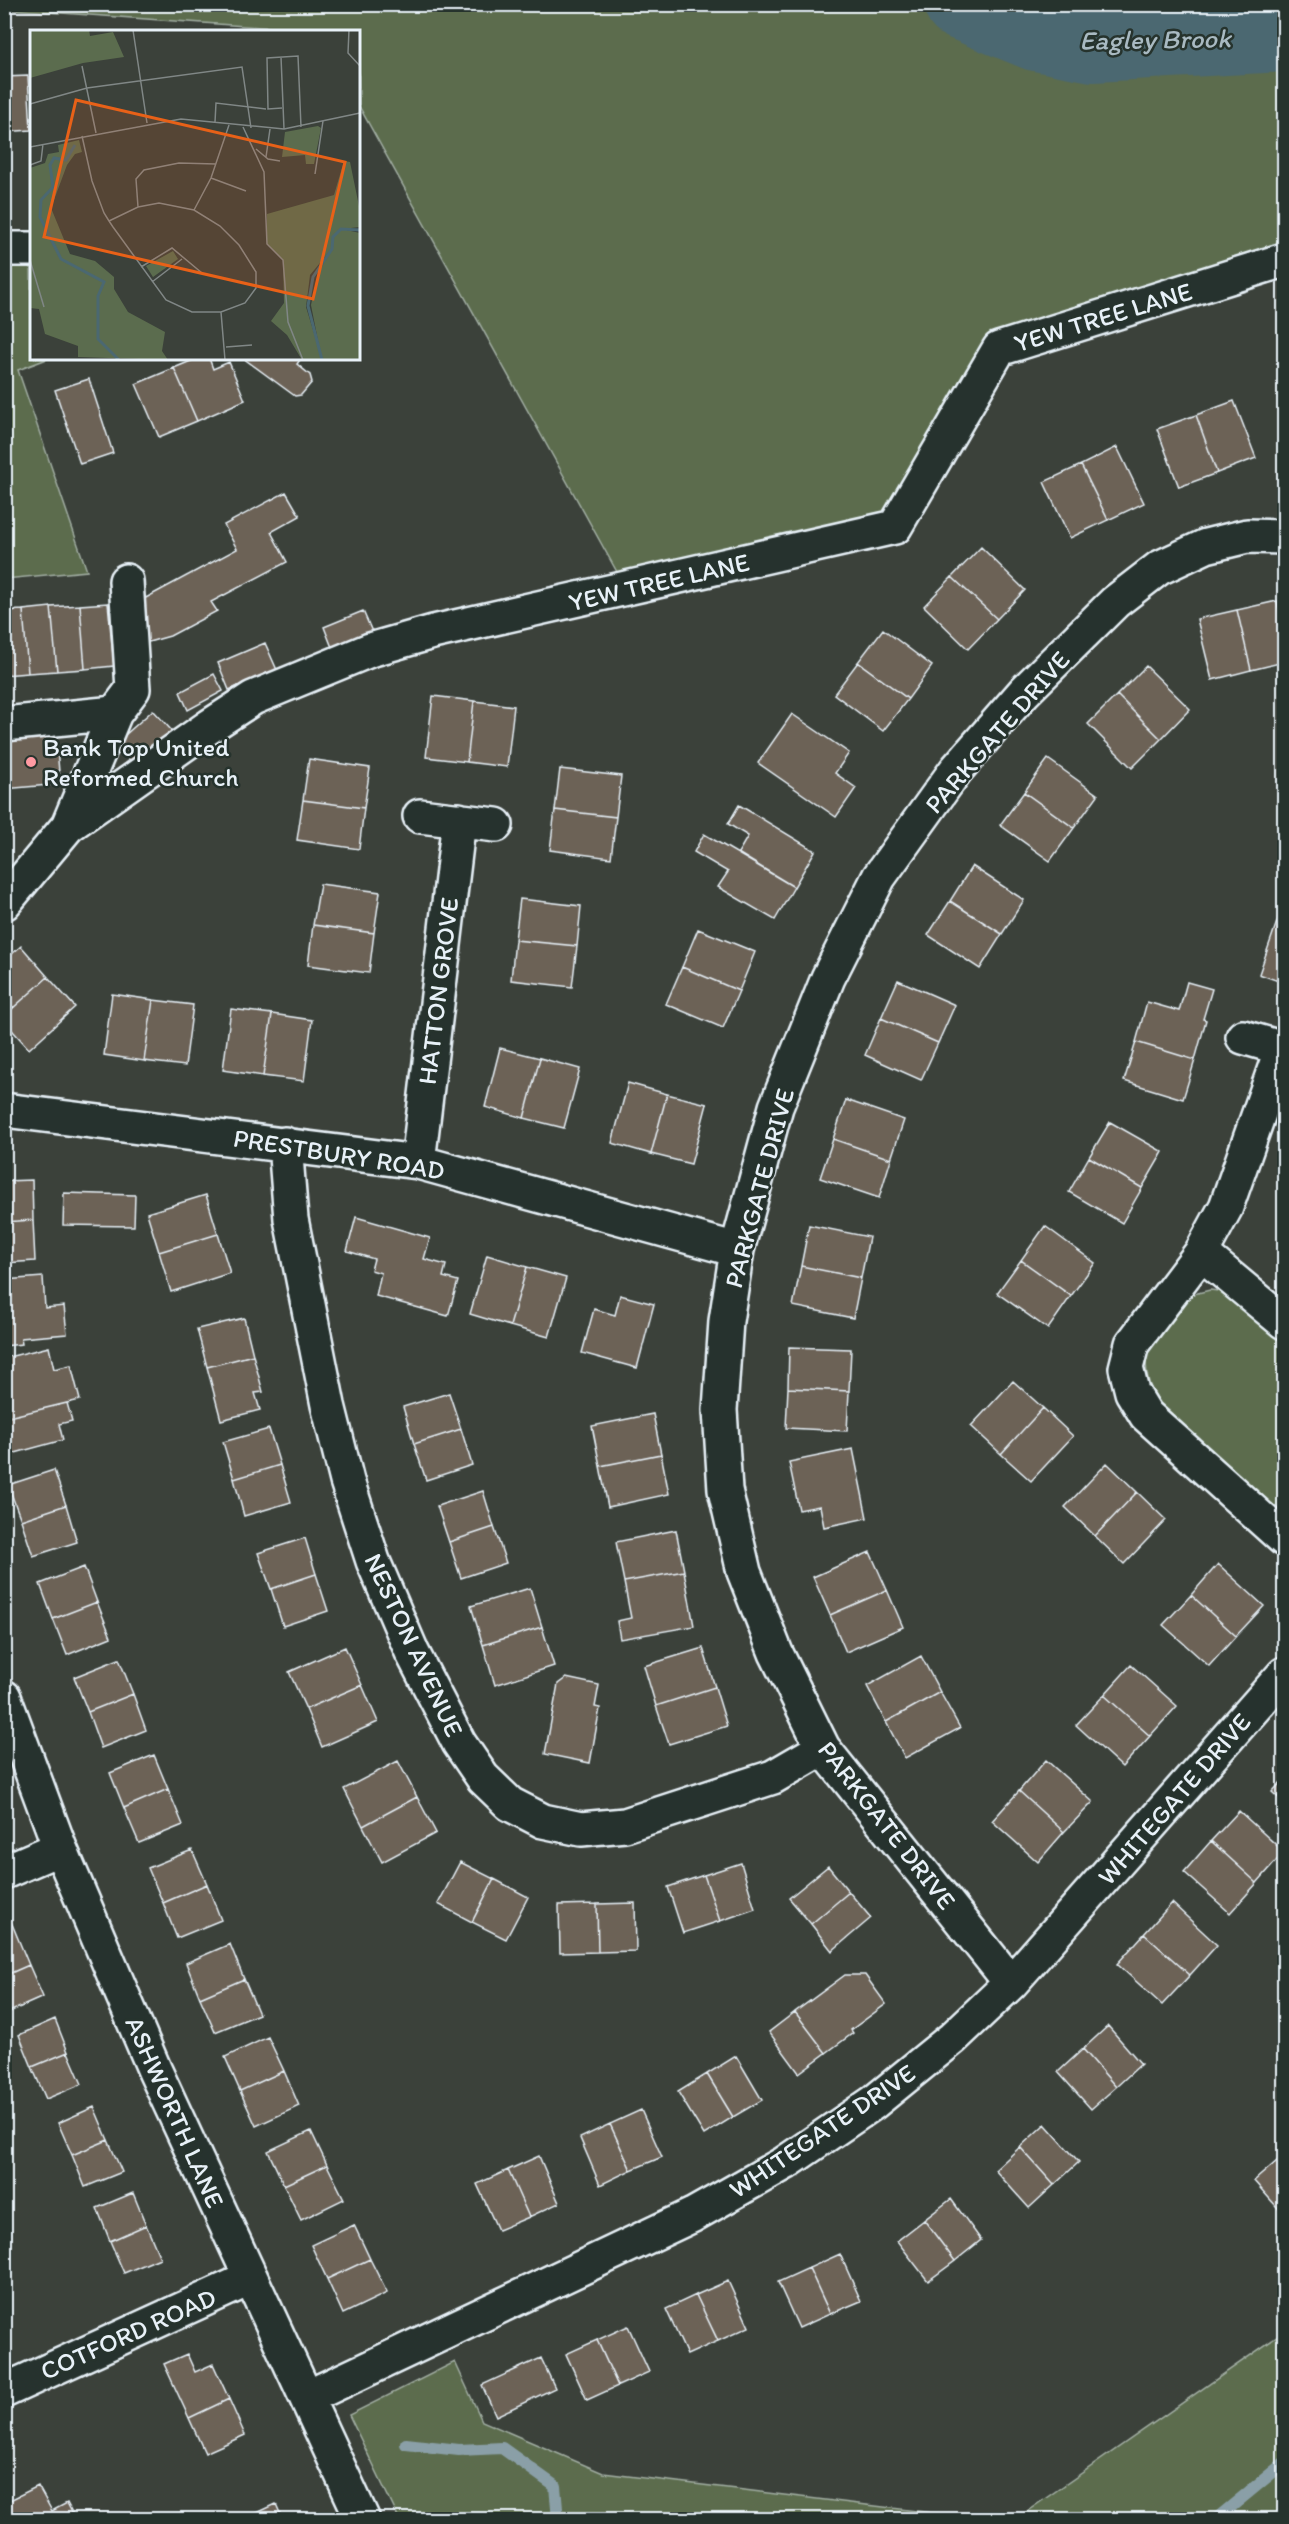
<svg xmlns="http://www.w3.org/2000/svg" width="1289" height="2524" viewBox="0 0 1289 2524" font-family="Itim,sans-serif">
<rect width="100%" height="100%" fill="#3b413a"/>
<filter id="ink" filterUnits="userSpaceOnUse"><feTurbulence type="fractalNoise" baseFrequency=".0167" numOctaves="2"/><feDisplacementMap in="SourceGraphic" scale="12" xChannelSelector="R" yChannelSelector="G"/><feConvolveMatrix kernelMatrix="1 2 1 2 8 2 1 2 1" color-interpolation-filters="sRGB"/></filter>
<g filter="url(#ink)">
<path fill="#5b6c4e" stroke="#a2aea3" stroke-width="1.5" d="M931,4L1078,77L1284,60V276L999,349L895,527L627,590L359,106L358,32L317,31L5,9L4,5Z
M1284,4V9L1082,17L1036,5Z
M31,264L32,358L47,359L18,370L87,571L5,579L4,265Z
M1210,1290L1227,1292L1284,1339V1520L1158,1404C1130,1351 1156,1337 1186,1296Z
M1284,2332V2519H1016Z
M455,2362L482,2421L603,2473L983,2519H399L349,2415Z"/>
<g fill="none" stroke-linecap="round" stroke-linejoin="round">
<path stroke="#8a9fa7" stroke-width="12" d="M406,2444L459,2450L502,2448L555,2486L558,2520
M1215,2520L1284,2463"/>
<path stroke="#4b6871" stroke-width="72" d="M960,4L1036,35L1093,46L1284,36"/>
</g>
<path fill="#6c6257" stroke="#e8f1f8" stroke-width="1.5" d="M28,76L31,130L4,132V77Z
M198,358H209L213,369L229,362L245,400L197,421L174,368Z
M243,358H301L297,364L310,375L312,382L301,395L295,396Z
M174,368L197,421L159,437L136,384Z
M89,379L113,453L80,464L55,390Z
M1234,401L1256,458L1217,473L1196,415Z
M1196,415L1217,473L1179,487L1157,429Z
M1117,447L1144,503L1108,520L1081,465Z
M1081,465L1108,520L1070,538L1044,482Z
M286,492L300,516L271,532L287,562L211,602L217,611L170,636L145,643L142,600L237,549L224,525Z
M981,547L1025,590L997,619L952,577Z
M952,577L997,619L968,649L924,606Z
M1277,601L1284,633V662L1251,670L1237,610Z
M108,603L114,666L85,669L80,605Z
M80,605L85,669L57,671L51,607Z
M51,607L57,671L28,673L23,610Z
M23,610L28,673L4,675V611Z
M1237,610L1251,670L1212,680L1197,619Z
M363,611L373,634L333,650L324,627Z
M883,629L932,666L908,699L858,662Z
M265,643L277,670L229,690L218,663Z
M858,662L908,699L883,731L834,694Z
M1146,666L1190,709L1161,739L1117,695Z
M214,674L223,691L188,710L180,692Z
M1117,695L1161,739L1132,768L1088,724Z
M433,696L474,701L467,762L426,757Z
M474,701L514,706L507,767L467,762Z
M153,710L172,731L134,765L115,744Z
M792,714L849,753L835,773L856,788L836,817L758,763Z
M56,736L60,784L4,789V741Z
M309,759L370,768L364,808L303,800Z
M1048,759L1098,795L1074,828L1024,792Z
M560,769L621,776L616,817L555,810Z
M1024,792L1074,828L1050,861L1000,825Z
M303,800L364,808L359,849L297,840Z
M739,805L815,851L794,887L738,853L748,836L728,824Z
M555,810L616,817L611,858L550,850Z
M704,834L794,887L775,920L718,887L728,872L694,852Z
M972,866L1024,900L1002,934L950,901Z
M320,884L380,892L374,933L313,925Z
M520,899L581,906L577,946L515,940Z
M950,901L1002,934L980,969L928,935Z
M1279,916L1284,917V983L1259,974Z
M313,925L374,933L369,973L308,965Z
M698,929L755,952L739,991L682,967Z
M515,940L577,946L572,987L511,980Z
M21,946L48,977L4,1016V961Z
M682,967L739,991L723,1028L666,1004Z
M48,977L75,1007L29,1049L4,1021V1016Z
M898,980L955,1005L938,1043L881,1018Z
M1187,982L1212,989L1203,1019L1206,1020L1195,1060L1136,1042L1147,1002L1179,1011Z
M112,994L153,1000L144,1061L104,1055Z
M153,1000L193,1005L185,1066L144,1061Z
M231,1009L272,1014L263,1076L223,1070Z
M272,1014L312,1020L304,1081L263,1076Z
M881,1018L938,1043L921,1080L865,1055Z
M1136,1042L1195,1060L1183,1099L1124,1081Z
M500,1048L540,1058L524,1118L485,1107Z
M540,1058L580,1069L564,1128L524,1118Z
M628,1083L667,1094L651,1154L612,1143Z
M667,1094L707,1104L691,1164L651,1154Z
M846,1100L904,1120L891,1159L833,1139Z
M1110,1122L1163,1152L1142,1188L1089,1157Z
M833,1139L891,1159L879,1198L820,1178Z
M1089,1157L1142,1188L1122,1223L1069,1192Z
M32,1180L33,1220L4,1222V1181Z
M64,1193L135,1195L134,1226L63,1225Z
M206,1195L218,1234L159,1252L147,1213Z
M356,1217L430,1238L424,1259L446,1265L443,1277L458,1281L448,1316L376,1296L381,1273L371,1270L374,1259L347,1251Z
M33,1220L35,1261L4,1263V1222Z
M809,1225L869,1237L861,1278L801,1266Z
M1045,1226L1095,1263L1071,1296L1021,1260Z
M218,1234L230,1273L171,1292L159,1252Z
M487,1255L527,1267L510,1326L470,1314Z
M1021,1260L1071,1296L1048,1329L997,1293Z
M801,1266L861,1278L853,1318L793,1306Z
M527,1267L566,1278L549,1337L510,1326Z
M43,1277L45,1308L64,1306L67,1334L21,1338L22,1344L4,1346V1280Z
M620,1295L654,1304L637,1368L582,1353L594,1309L615,1315Z
M244,1318L253,1355L207,1367L197,1329Z
M49,1347L54,1369L71,1365L80,1400L4,1418V1358Z
M789,1347L851,1349L849,1391L788,1388Z
M253,1355L263,1392L255,1393L260,1410L221,1420L207,1367Z
M1013,1381L1043,1408L1001,1454L971,1426Z
M788,1388L849,1391L847,1431L786,1428Z
M449,1393L461,1429L414,1444L403,1407Z
M67,1403L72,1421L59,1424L63,1440L4,1456V1418Z
M1043,1408L1073,1436L1031,1481L1001,1454Z
M653,1414L661,1454L600,1466L592,1426Z
M269,1429L280,1465L234,1479L223,1442Z
M461,1429L472,1465L426,1480L414,1444Z
M853,1449L867,1518L824,1527L820,1506L799,1510L789,1462Z
M661,1454L669,1494L608,1507L600,1466Z
M1107,1463L1137,1492L1095,1536L1065,1507Z
M280,1465L291,1502L244,1516L234,1479Z
M54,1470L66,1505L21,1520L8,1485Z
M483,1491L494,1527L449,1542L437,1506Z
M1137,1492L1166,1520L1124,1564L1095,1536Z
M66,1505L77,1542L33,1556L21,1520Z
M494,1527L506,1563L461,1578L449,1542Z
M676,1530L684,1571L624,1582L616,1542Z
M305,1538L316,1574L271,1589L258,1553Z
M870,1552L887,1590L830,1615L813,1577Z
M1218,1564L1264,1606L1236,1636L1191,1595Z
M84,1567L97,1602L53,1619L40,1584Z
M684,1571L694,1626L620,1639L617,1621L631,1618L624,1582Z
M316,1574L328,1611L283,1626L271,1589Z
M530,1588L542,1627L483,1645L471,1606Z
M887,1590L903,1627L846,1652L830,1615Z
M1191,1595L1236,1636L1209,1666L1163,1625Z
M97,1602L111,1637L67,1655L53,1619Z
M542,1627L554,1666L495,1685L483,1645Z
M345,1647L362,1685L306,1709L289,1672Z
M703,1648L715,1687L656,1706L644,1666Z
M921,1656L940,1692L886,1722L867,1686Z
M119,1659L133,1694L88,1712L74,1677Z
M1131,1665L1177,1706L1150,1736L1104,1695Z
M566,1678L599,1685L595,1707L600,1708L590,1763L545,1754L558,1684Z
M362,1685L378,1722L322,1747L306,1709Z
M715,1687L727,1726L669,1744L656,1706Z
M940,1692L960,1728L905,1758L886,1722Z
M133,1694L146,1730L101,1748L88,1712Z
M1104,1695L1150,1736L1122,1767L1076,1725Z
M154,1755L168,1789L124,1808L110,1773Z
M1046,1760L1093,1802L1064,1832L1019,1791Z
M398,1761L417,1797L363,1826L344,1789Z
M1284,1779V1803L1272,1792Z
M168,1789L183,1825L139,1843L124,1808Z
M1019,1791L1064,1832L1038,1862L992,1821Z
M417,1797L436,1833L382,1862L363,1826Z
M1239,1811L1284,1852L1257,1883L1211,1841Z
M1211,1841L1257,1883L1230,1913L1184,1872Z
M192,1850L207,1884L163,1903L148,1868Z
M460,1862L494,1879L472,1922L438,1904Z
M741,1863L755,1909L720,1921L704,1875Z
M828,1866L849,1892L811,1924L789,1898Z
M704,1875L720,1921L683,1933L668,1887Z
M494,1879L528,1897L506,1939L472,1922Z
M207,1884L221,1920L177,1938L163,1903Z
M849,1892L871,1918L832,1951L811,1924Z
M635,1903L636,1951L598,1952L597,1904Z
M1172,1903L1217,1945L1190,1975L1144,1934Z
M597,1904L598,1952L560,1953L559,1905Z
M7,1912L29,1965L4,1976V1913Z
M1144,1934L1190,1975L1162,2005L1117,1964Z
M230,1944L244,1979L200,1998L186,1963Z
M29,1965L43,1997L7,2013L4,2007V1976Z
M845,1975H865L886,2004L851,2030L853,2033L826,2053L795,2012Z
M244,1979L259,2014L215,2032L200,1998Z
M795,2012L826,2053L799,2073L769,2032Z
M55,2019L68,2052L32,2067L19,2035Z
M1108,2026L1141,2064L1116,2087L1083,2049Z
M268,2037L284,2071L240,2091L225,2057Z
M1083,2049L1116,2087L1091,2109L1058,2072Z
M68,2052L82,2084L46,2099L32,2067Z
M736,2056L762,2100L733,2117L707,2074Z
M284,2071L299,2106L256,2126L240,2091Z
M707,2074L733,2117L704,2135L678,2092Z
M94,2107L108,2140L72,2155L58,2123Z
M641,2110L662,2157L631,2170L610,2124Z
M610,2124L631,2170L600,2185L580,2138Z
M1045,2124L1079,2162L1054,2185L1020,2147Z
M311,2131L327,2165L284,2185L268,2151Z
M108,2140L122,2172L85,2187L72,2155Z
M1020,2147L1054,2185L1029,2208L995,2170Z
M1284,2155V2215L1254,2181Z
M539,2156L559,2203L529,2217L508,2170Z
M327,2165L344,2199L301,2220L284,2185Z
M508,2170L529,2217L498,2230L477,2184Z
M133,2193L146,2225L110,2241L97,2208Z
M951,2199L981,2240L955,2261L924,2220Z
M924,2220L955,2261L928,2281L897,2241Z
M146,2225L160,2258L124,2273L110,2241Z
M354,2225L370,2259L327,2279L311,2245Z
M840,2254L861,2301L830,2314L809,2268Z
M370,2259L387,2293L343,2314L327,2279Z
M809,2268L830,2314L799,2328L778,2282Z
M728,2281L749,2327L718,2341L696,2295Z
M696,2295L718,2341L687,2355L666,2309Z
M628,2326L649,2372L618,2386L597,2340Z
M597,2340L618,2386L587,2400L566,2354Z
M187,2354L195,2372L213,2364L229,2399L189,2418L164,2364Z
M541,2358L555,2388L496,2416L482,2385Z
M229,2399L245,2435L205,2453L189,2418Z
M38,2486L52,2511L67,2503L76,2520H4V2503Z
M276,2504L283,2520H242Z"/>
<g fill="none" stroke-linecap="round" stroke-linejoin="round">
<defs>
<path id="minor" d="M4,249H32
M4,724L115,713
M420,816L496,825
M68,826L115,713L133,689L126,581
M4,903L68,826L210,726L253,698L370,650L433,632L895,527L999,349L1284,260
M1243,1037L1284,1049
M1282,1048L1226,1207L1201,1253L1132,1344L1126,1368L1132,1392L1146,1415L1284,1539
M4,1110L418,1162L737,1250
M285,1144L291,1219L328,1405L347,1481L373,1561L412,1652L459,1743L483,1778L510,1804L543,1821L581,1829L625,1825L773,1777L823,1748
M418,1162L459,820
M1201,1253L1284,1322
M4,1697L60,1848L155,2071L363,2520
M4,1872L60,1848
M1011,1983L823,1748L776,1653L744,1572L725,1490L720,1410L726,1321L737,1250L776,1107L828,978L879,877L956,770L1024,692L1115,602L1159,568L1206,546L1247,536L1284,537
M4,2391L251,2278
M308,2397L693,2215L785,2163L873,2103L953,2038L1011,1983L1284,1674"/>
</defs>
<use href="#minor" stroke="#e8f1f8" stroke-width="38"/>
<use href="#minor" stroke="#26332d" stroke-width="33"/>
</g>
</g>
<circle fill="#ff9aa2" stroke="#26332d" stroke-width="2" cx="31" cy="762" r="6"/>
<g text-anchor="middle" dominant-baseline="central" stroke-width="5" stroke-linejoin="round" paint-order="stroke">
<g font-size="26" fill="#e8f1f8" stroke="#26332d">
<text transform="translate(1103 317) rotate(-17)">YEW TREE LANE</text>
<text transform="translate(659 582) rotate(-13)">YEW TREE LANE</text>
<text transform="translate(997 732) rotate(-49)">PARKGATE DRIVE</text>
<text transform="translate(438 991) rotate(-83)">HATTON GROVE</text>
<text transform="translate(339 1154) rotate(9)">PRESTBURY ROAD</text>
<text transform="translate(759 1188) rotate(-75)">PARKGATE DRIVE</text>
<text transform="translate(414 1645) rotate(65)">NESTON AVENUE</text>
<text transform="translate(1174 1799) rotate(-49)">WHITEGATE DRIVE</text>
<text transform="translate(887 1825) rotate(52)">PARKGATE DRIVE</text>
<text transform="translate(175 2112) rotate(66)">ASHWORTH LANE</text>
<text transform="translate(822 2131) rotate(-34)">WHITEGATE DRIVE</text>
<text transform="translate(128 2334) rotate(-24)">COTFORD ROAD</text>
</g>
<g font-size="26" fill="#e8f1f8" stroke="#26332d" text-anchor="start">
<text x="43" y="747">Bank Top United<tspan x="43" dy="30">Reformed Church</tspan></text>
</g>
<g font-size="27" font-style="italic" fill="#a9bac2" stroke="#26332d">
<text transform="translate(1155 39) rotate(-1)">Eagley Brook</text>
</g>
</g>
<g transform="translate(30 30)">
<rect width="330" height="330" fill="#3b413a"/>
<path d="M0,0H59L60,6L83,2L94,27L53,33L0,48ZM288,96L291,98L284,134H276L275,125L252,127L255,102ZM49,110L52,122L45,124L37,135L21,178L40,224L65,231L84,247V259L98,282L135,302L132,321L138,330L48,327V316L15,304L9,279L0,278V138L15,133L18,124L29,122L28,115ZM314,131L320,132L330,181V197L312,199L330,203V330H272L257,305L241,291L254,273L253,230L237,214V184L304,165ZM299,222L287,247L281,275L291,326L276,277L280,245ZM143,221L148,229L123,247L116,236Z" fill="#5b6c4e" fill-rule="evenodd"/>
<path fill="none" stroke="#4b6871" stroke-width="3" d="M45,115L36,130L24,128L20,135L23,157L11,170L10,187L31,229L74,252L68,266V309L89,330M292,330L278,276L283,247L302,219L303,207L311,199L330,200"/>
<path fill="none" stroke="#808786" stroke-width="1.5" d="M103,0L117,93M319,0L318,23L330,36M251,27L254,99M52,36L66,103M0,74L57,58L212,37L221,98M252,78L238,79L237,28L268,26L271,97M185,92L186,73L236,79M213,97L234,142L237,214L253,230L258,292L273,330M52,106L62,151L74,183L79,191L83,197L136,270L162,282H191L215,273L226,258V242L209,215L190,196L164,180L129,173L108,177L79,191M0,117L151,89L254,99L330,83M226,119L238,129L250,131M236,127L240,99M0,135L11,131L13,114M285,144L293,91M181,148L216,161M108,177L106,149L114,140L149,133L186,134M164,180L181,148L199,95M0,230L14,277M111,237L142,218L172,243M122,252L152,229M191,282L195,330M196,317L222,315"/>
<path fill="#e86118" fill-opacity="0.15" stroke="#e86118" stroke-width="3" d="M46,70L315,132L283,269L14,207Z"/>
<rect width="330" height="330" fill="none" stroke="#e8f1f8" stroke-width="3"/>
</g>
<rect width="1289" height="2524" fill="none" stroke="#26332d" stroke-width="24"/>
<rect x="12" y="12" width="1265" height="2500" fill="none" stroke="#e8f1f8" stroke-width="2" filter="url(#ink)"/>
</svg>
